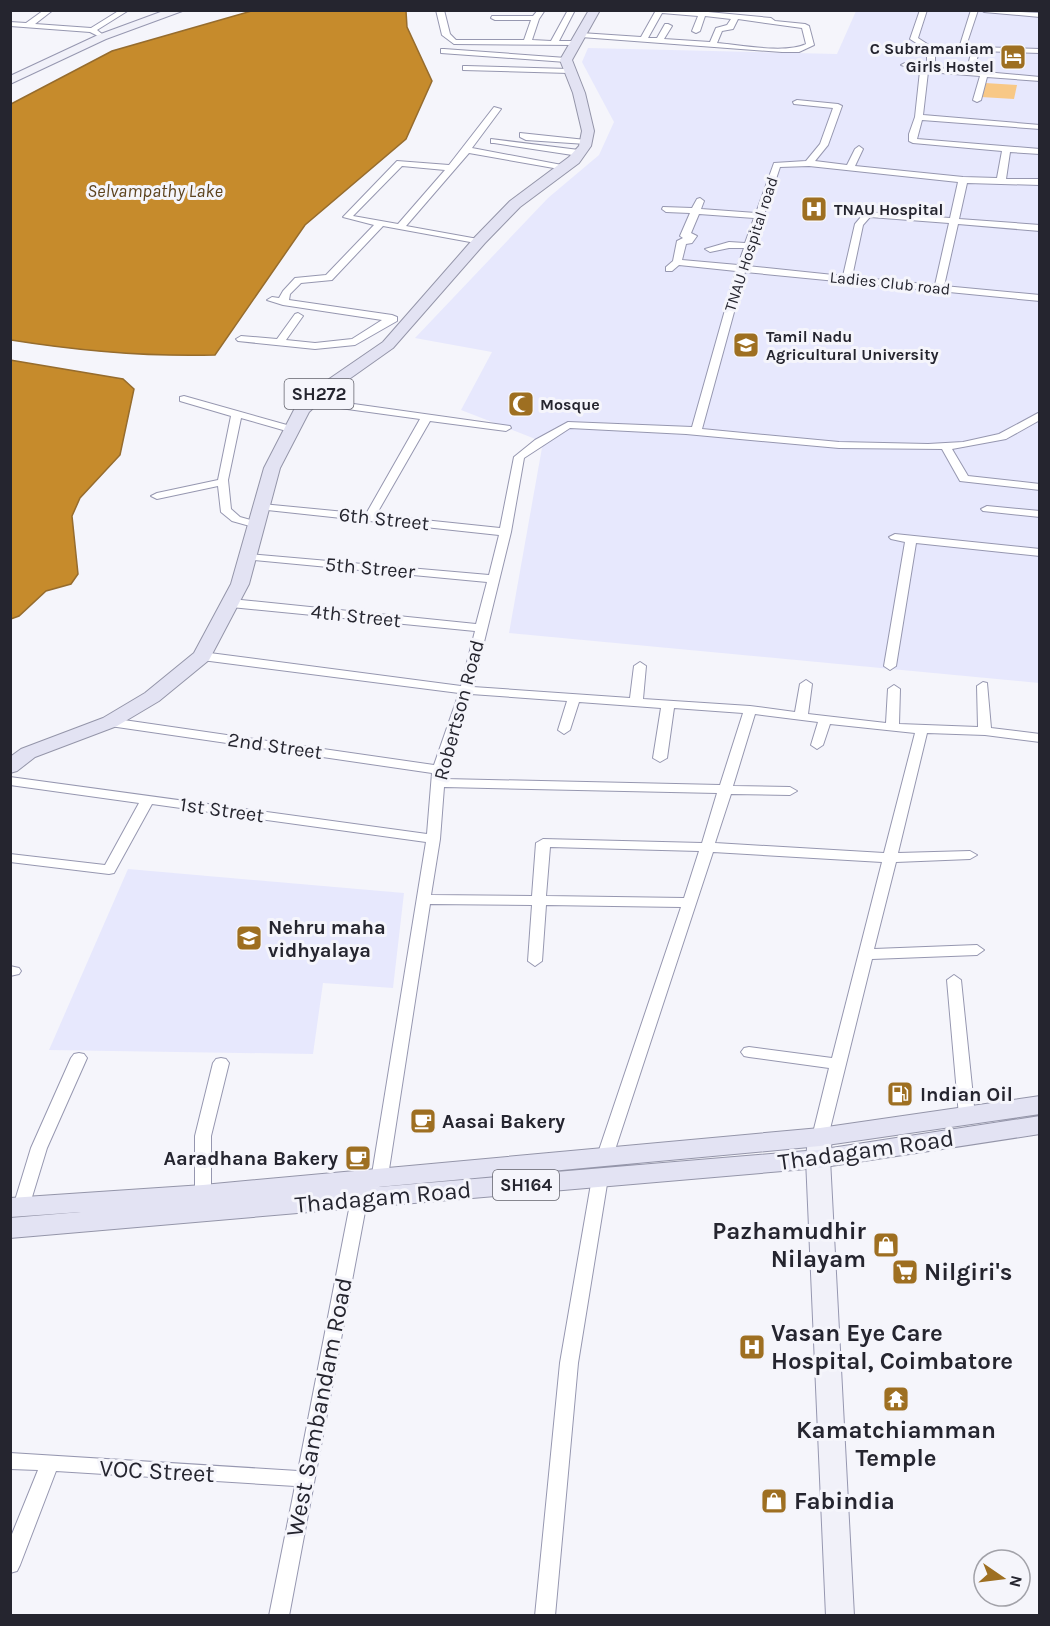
<svg xmlns="http://www.w3.org/2000/svg" width="1050" height="1626" viewBox="0 0 1050 1626" font-family="Karla,sans-serif">
<rect width="100%" height="100%" fill="#f5f5fb"/>
<path fill="#e7e8fd" d="M856,11H1039V683L509,633L543,442L461,410L492,352L415,338L548,198L599,155L614,122L582,62L588,48L837,54Z
M128,869L404,893L393,988L323,983L313,1054L49,1050Z"/>
<path fill="#f8c886" d="M985,83L1017,85L1014,99L981,97Z"/>
<path fill="#c68b2c" stroke="#966c2d" stroke-width="1.5" d="M255,10L406,11L407,27L432,81L406,139L305,225L215,355C144,357 80,351 11,340V104L112,51Z
M10,360L123,379L134,389L120,455L80,498L72,516L78,574L71,584L46,591L19,616L11,619Z"/>
<g fill="none" stroke-linecap="round" stroke-linejoin="round">
<defs>
<path id="street" d="M44,10H53L35,24L91,28L120,10H129L97,30L102,34L98,36L90,32L10,26V22L26,23Z
M436,10H444L450,34L456,40H524L531,20H495L491,18L492,16H533L538,10H545L539,19L532,40L551,41L568,10H575L559,41H576L580,43L576,45L454,44L442,35Z
M653,10H687L771,18L775,21L805,24L809,26L814,45L799,52H782L581,37L577,35L581,33L641,37L655,12ZM662,13L698,16L692,31L696,33L700,31L705,16L731,19L727,25L716,28L710,42L664,39L672,26L668,24H665L657,38H648ZM738,19L802,28L806,44C785,54 741,45 717,43L722,31L733,29Z
M920,10H927L918,38L935,49V68L967,70L972,49L976,47L1040,49V53L979,51L974,71L1040,77V81L987,77L981,100L977,102L973,100L980,76L928,72L923,115L1040,125V129L922,120L917,139L1040,149V154L1010,152L1006,179H1040V185L967,183L959,219L1040,225V231L958,224L944,286L1040,295V301L745,272L702,429L839,442L928,444L963,442L999,434L1040,412V420L1006,439L952,449L968,476L1040,484V490L960,481L942,449L839,448L686,434L570,428L524,458L511,532L473,687L630,698L634,666L640,662L646,666L643,699L750,706L795,712L800,684L806,680L812,684L808,714L886,723L888,689L894,685L900,689L899,724L978,727L977,686L983,682L987,683L991,728L1040,734V742L985,735L927,733L898,853L970,851L977,855L970,859L896,862L874,949L977,945L984,950L977,955L872,959L828,1137L826,1141H814L812,1137L829,1068L749,1057L744,1056L741,1052L744,1048L749,1047L832,1058L882,862L713,852L613,1156L611,1160L605,1162L599,1160L597,1156L681,907L546,905L542,961L535,966L528,961L532,905L430,904L388,1176L367,1201L289,1616H269L295,1486L56,1471L20,1565L17,1571L10,1573V1539L38,1470L10,1469V1453L298,1471L351,1199L372,1174L426,842L152,804L114,873L109,874L10,862V854L105,865L139,803L10,785V777L427,834L432,773L110,726L104,722L110,718L434,765L459,693L202,660L196,656L202,652L461,686L475,631L231,607L225,603L231,599L476,624L487,582L244,559L242,557L248,554L489,575L499,535L258,509L256,507L262,504L366,514L420,419L311,404L306,401L311,398L510,426L511,428L506,431L430,421L376,515L500,528L514,457L535,440L568,422L692,427L736,271L679,265L672,271H666V267L673,261L677,241L683,238L680,236L690,213L666,212L662,209L663,207L692,208L697,199L700,198L704,201L701,209L756,213L774,163L806,161L820,144L833,108L794,104L793,102L797,100L838,104L842,106L828,145L815,161L847,165L855,149L859,146L863,149L855,166L963,177L997,178L1002,151L913,143L909,141V134L915,117L920,71L901,65L905,63L927,67V50L910,39ZM809,166L958,182L950,218L865,212L855,224L843,276L747,266L780,167ZM699,214L754,218L745,243L729,242L705,249L710,252L729,248H744L738,265L682,260L686,244L692,243L697,236L691,233ZM870,217L949,223L935,285L852,277L863,225ZM471,694L567,701L558,730L564,734L570,730L579,702L661,708L653,758L660,762L667,758L674,708L743,713L720,785L445,779L446,770ZM755,714L818,722L811,745L817,749L823,745L830,724L915,733L884,853L715,843L731,794L790,795L797,791L790,787L733,786ZM444,787L717,793L702,843L543,839L536,843L532,896L431,895L440,839ZM550,847L699,851L684,898L546,896Z
M971,10H978L967,43L960,45Z
M981,10L1040,13V17L984,12Z
M444,49L566,58L570,60L566,62L441,53V49Z
M466,66L569,69L573,71L569,73L463,70V66Z
M494,107L501,109L472,148L562,165L566,168L565,170L469,153L406,226L478,239L481,240V244L383,226L332,280L301,283L290,294L289,300L392,315L397,317V321L355,345L315,349L238,341L236,339L241,336L277,339L295,314L298,313L303,316L286,340L315,343L352,339L382,320L283,305L267,300L272,297L279,298L283,291L295,278L326,275L374,225L343,217L397,161L449,165ZM402,166L445,170L398,224L353,216Z
M520,133L586,140L590,142L586,144L526,140L520,137Z
M491,139L579,150L583,153L579,156L494,143H491Z
M184,396L294,427L295,429L290,432L241,418L228,480L231,509L240,517L261,523V527L257,528L232,521L221,512L218,486L157,499L151,496L157,493L218,480L231,416L180,401V397Z
M987,506L1040,511V517L983,511L981,509Z
M895,534L1040,549V556L916,543L896,666L890,670L884,666L905,542L891,539L889,537Z
M10,966L19,968L21,971L19,974L10,976Z
M954,975L961,980L975,1116L973,1120H961L959,1116L947,980Z
M79,1053L84,1054L87,1058L47,1148L29,1207L27,1211L21,1213L15,1211L13,1207L31,1148L71,1058L74,1054Z
M221,1058L226,1059L229,1063L211,1136V1194L209,1198L203,1200L197,1198L195,1194V1136L213,1063L216,1059Z
M600,1172L606,1174L608,1178L578,1363L555,1616H535L560,1363L592,1178L594,1174Z"/>
<path id="secondary" d="M166,10H185L106,39L10,84V76L98,35Z
M820,1129L828,1131L832,1137L830,1159L854,1616H826L806,1159L808,1137L812,1131Z"/>
<path id="primary" d="M589,10H600L572,60L585,93L594,131L591,146L579,163L520,207L485,243L393,348L328,394L309,412L280,468L249,584L209,660L159,701L117,726L35,757L17,771L10,773V757L21,749L103,718L145,693L194,653L231,584L264,468L296,406L316,388L383,342L475,237L510,201L569,157L579,146L582,131L573,93L560,60Z
M1040,1096V1114L820,1146L367,1188L818,1150L1040,1116V1134L818,1168L10,1238V1218L81,1212L10,1217V1198L203,1185L820,1128Z"/>
</defs>
<use href="#street" stroke="#9697b0" stroke-width="2"/>
<use href="#secondary" stroke="#9697b0" stroke-width="2"/>
<use href="#primary" stroke="#9495a9" stroke-width="2"/>
<use href="#street" fill="#fff" fill-rule="evenodd"/>
<use href="#secondary" fill="#f1f1f9" fill-rule="evenodd"/>
<use href="#primary" fill="#e3e3f3" fill-rule="evenodd"/>
</g>
<defs>
<symbol id="hotel-square" viewBox="-11 -11 22 22"><rect x="-9" y="-9" width="18" height="18" rx="4" fill="#9e6f21" stroke="#f5f5fb"/><path d="M-6-4.5h1.5V1H6V5H4.5V3h-9V5H-6ZM-4 0a1.8 1.8 0 1 1 3.6 0ZM.5 0V-2.5h3Q6-2.5 6 0Z" fill="#fff"/></symbol>
<symbol id="hospital-square" viewBox="-11 -11 22 22"><rect x="-9" y="-9" width="18" height="18" rx="4" fill="#9e6f21" stroke="#f5f5fb"/><path d="M-5-5h3v3.5h4V-5h3V5h-3V1.5h-4V5h-3Z" fill="#fff"/></symbol>
<symbol id="university-square" viewBox="-11 -11 22 22"><rect x="-9" y="-9" width="18" height="18" rx="4" fill="#9e6f21" stroke="#f5f5fb"/><path d="M0-5L7-2L0 1L-7-2ZM-4 1L0 2.5L4 1V4Q0 6-4 4Z" fill="#fff"/></symbol>
<symbol id="mosque-square" viewBox="-11 -11 22 22"><rect x="-9" y="-9" width="18" height="18" rx="4" fill="#9e6f21" stroke="#f5f5fb"/><path d="M3.5-4.9A6 6 0 1 0 3.5 4.9A5 5 0 1 1 3.5-4.9Z" fill="#fff"/></symbol>
<symbol id="school-square" viewBox="-11 -11 22 22"><rect x="-9" y="-9" width="18" height="18" rx="4" fill="#9e6f21" stroke="#f5f5fb"/><path d="M0-5L7-2L0 1L-7-2ZM-4 1L0 2.5L4 1V4Q0 6-4 4Z" fill="#fff"/></symbol>
<symbol id="fuel-square" viewBox="-11 -11 22 22"><rect x="-9" y="-9" width="18" height="18" rx="4" fill="#9e6f21" stroke="#f5f5fb"/><path d="M-5.5-6h7V0h2V4h1.3V-2.5L3-4.5l.8-.8L6-3V5H2.5V1h-1V6h-7ZM-4.2-4.7v3.2H.2V-4.7Z" fill="#fff"/></symbol>
<symbol id="cafe-square" viewBox="-11 -11 22 22"><rect x="-9" y="-9" width="18" height="18" rx="4" fill="#9e6f21" stroke="#f5f5fb"/><path d="M-5.5-4.5H6V0H3Q3 3.5 0 3.5H-2.5Q-5.5 3.5-5.5 0ZM3-3.2v2h1.7v-2ZM-6 4.5H4V6H-6Z" fill="#fff"/></symbol>
<symbol id="shop-square" viewBox="-11 -11 22 22"><rect x="-9" y="-9" width="18" height="18" rx="4" fill="#9e6f21" stroke="#f5f5fb"/><path d="M-5-2.5h2.3a2.7 3.5 0 0 1 5.4 0H5L5.5 6h-11ZM-1.5-2.5h3a1.5 2.3 0 0 0-3 0Z" fill="#fff"/></symbol>
<symbol id="supermarket-square" viewBox="-11 -11 22 22"><rect x="-9" y="-9" width="18" height="18" rx="4" fill="#9e6f21" stroke="#f5f5fb"/><path d="M-6-5.5h2.5l.6 2H6L4.5 2H-2.5L-4.4-4H-6ZM-1.5 3.2a1.3 1.3 0 1 0 .1 0ZM3 3.2a1.3 1.3 0 1 0 .1 0Z" fill="#fff"/></symbol>
<symbol id="temple-square" viewBox="-11 -11 22 22"><rect x="-9" y="-9" width="18" height="18" rx="4" fill="#9e6f21" stroke="#f5f5fb"/><path d="M0-6L5-2H3V0L6.5 2.5H4V6H1.5V3h-3V6H-4V2.5H-6.5L-3 0V-2H-5Z" fill="#fff"/></symbol>
</defs>
<g fill-rule="evenodd">
<use href="#hotel-square" x="998" y="42" width="30" height="30"/>
<use href="#hospital-square" x="799" y="194" width="30" height="30"/>
<use href="#university-square" x="731" y="330" width="30" height="30"/>
<use href="#mosque-square" x="506" y="389" width="30" height="30"/>
<use href="#school-square" x="234" y="923" width="30" height="30"/>
<use href="#fuel-square" x="885" y="1079" width="30" height="30"/>
<use href="#cafe-square" x="408" y="1106" width="30" height="30"/>
<use href="#cafe-square" x="343" y="1143" width="30" height="30"/>
<use href="#shop-square" x="871" y="1230" width="30" height="30"/>
<use href="#supermarket-square" x="890" y="1257" width="30" height="30"/>
<use href="#hospital-square" x="737" y="1332" width="30" height="30"/>
<use href="#temple-square" x="881" y="1384" width="30" height="30"/>
<use href="#shop-square" x="759" y="1486" width="30" height="30"/>
</g>
<g text-anchor="middle" dominant-baseline="central" stroke-width="6" stroke-linejoin="round" paint-order="stroke">
<g font-size="16" font-weight="bold" fill="#25252f" stroke="#f5f5fb" text-anchor="start">
<text x="994" y="48" text-anchor="end">C Subramaniam<tspan x="994" dy="18">Girls Hostel</tspan></text>
<text x="834" y="209">TNAU Hospital</text>
<text x="766" y="336">Tamil Nadu<tspan x="766" dy="18">Agricultural University</tspan></text>
<text x="540" y="404">Mosque</text>
</g>
<g font-size="16" fill="#25252f" stroke="#f5f5fb">
<text transform="translate(751 244) rotate(-72)">TNAU Hospital road</text>
<text transform="translate(890 283) rotate(6)">Ladies Club road</text>
</g>
<g font-size="18" font-style="italic" fill="#5d431e" stroke="#f5f5fb">
<text x="155" y="191">Selvampathy Lake</text>
</g>
<g fill="#f5f5fb" stroke="#63636c" stroke-width="1.5">
<rect x="284.5" y="379" width="69" height="30" rx="4.5"/>
<rect x="493" y="1170" width="66" height="30" rx="4.5"/>
</g>
<g font-size="18" font-weight="bold" fill="#25252f">
<text x="319" y="394">SH272</text>
<text x="526" y="1185">SH164</text>
</g>
<g font-size="20" fill="#25252f" stroke="#f5f5fb">
<text transform="translate(384 519) rotate(6)">6th Street</text>
<text transform="translate(370 568) rotate(5)">5th Streer</text>
<text transform="translate(356 616) rotate(6)">4th Street</text>
<text transform="translate(459 710) rotate(-75)">Robertson Road</text>
<text transform="translate(275 746) rotate(8)">2nd Street</text>
<text transform="translate(222 810) rotate(8)">1st Street</text>
</g>
<g font-size="20" font-weight="bold" fill="#25252f" stroke="#f5f5fb" text-anchor="start">
<text x="268" y="927">Nehru maha<tspan x="268" dy="23">vidhyalaya</tspan></text>
<text x="920" y="1094">Indian Oil</text>
<text x="442" y="1121">Aasai Bakery</text>
<text x="338" y="1158" text-anchor="end">Aaradhana Bakery</text>
</g>
<g font-size="24" fill="#25252f" stroke="#f5f5fb">
<text transform="translate(866 1150) rotate(-8)">Thadagam Road</text>
<text transform="translate(383 1197) rotate(-5)">Thadagam Road</text>
<text transform="translate(319 1407) rotate(-79)">West Sambandam Road</text>
<text transform="translate(157 1471) rotate(3)">VOC Street</text>
</g>
<g font-size="24" font-weight="bold" fill="#25252f" stroke="#f5f5fb" text-anchor="start">
<text x="866" y="1231" text-anchor="end">Pazhamudhir<tspan x="866" dy="28">Nilayam</tspan></text>
<text x="924" y="1272">Nilgiri's</text>
<text x="771" y="1333">Vasan Eye Care<tspan x="771" dy="28">Hospital, Coimbatore</tspan></text>
<text x="896" y="1430" text-anchor="middle">Kamatchiamman<tspan x="896" dy="28">Temple</tspan></text>
<text x="794" y="1501">Fabindia</text>
</g>
</g>
<rect width="1050" height="1626" fill="none" stroke="#25252f" stroke-width="24"/>
<g transform="translate(1002 1578) rotate(104)"><circle r="28" fill="#f5f5fb" stroke="#a2a2a9" stroke-width="1.5"/>
<path d="M0-4.5L10 22L0 15L-10 22Z" fill="#9e6f21"/>
<text y="-9" font-size="16" font-weight="bold" text-anchor="middle" fill="#25252f">N</text>
</g>
</svg>
